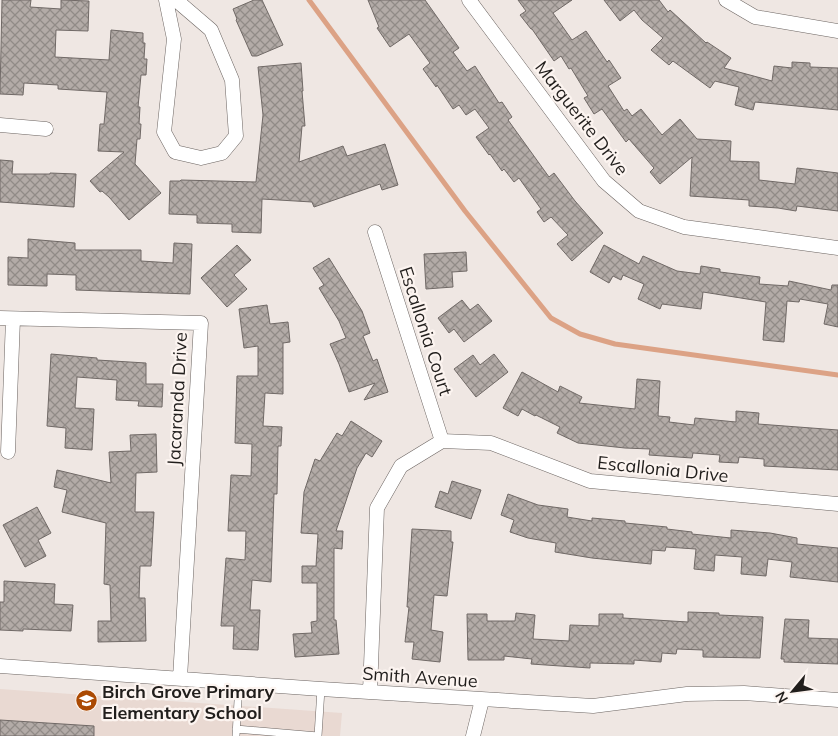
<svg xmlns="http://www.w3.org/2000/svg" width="838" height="736" viewBox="0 0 838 736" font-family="Mulish,sans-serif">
<defs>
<pattern id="building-cross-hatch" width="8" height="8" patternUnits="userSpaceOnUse" patternTransform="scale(1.25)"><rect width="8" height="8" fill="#b3aba7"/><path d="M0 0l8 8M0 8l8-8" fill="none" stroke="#918b87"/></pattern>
</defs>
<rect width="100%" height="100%" fill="#efe7e3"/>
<path fill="#e9d9d2" d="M0,689L342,713L340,736H0Z"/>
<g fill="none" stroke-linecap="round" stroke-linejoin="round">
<path stroke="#dca285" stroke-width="5" d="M309,0L465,211L551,318L580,334L615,344L838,375"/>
</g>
<path fill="url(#building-cross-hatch)" stroke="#706966" d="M2,0H31L30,7L61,9V0L89,1L88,31L56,30L55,57L109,60L111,30L143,33V43H145L144,59H147L146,75H141L138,107H140L139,124H141L140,139H137L135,164L161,193L129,220L109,197L102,191L100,192L90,181L124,152L98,151L100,124H104L107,92L58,89V85L24,83L23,95L0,94Z
M254,0H262L283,45L257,56H252L236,20L237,19L233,9Z
M368,0H425L459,48L453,52L467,71L475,66L499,103L502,102L512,117L508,120L549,177L554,173L575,201L603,233L572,261L557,244L568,235L551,217L544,222L537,212L541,209L519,178L514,182L504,169L502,171L490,154L489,155L476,137L489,128L475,109L466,115L459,105L453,109L437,85L436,87L423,69L430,63L409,34L390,47L377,28L379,27Z
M518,0H572L553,13L572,40L586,31L607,62L609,60L621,78L608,86L624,111L627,109L632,116L641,109L662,135L680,119L697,139L731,141L730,161L759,162V180L795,184L797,168L838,173V211L797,206L796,211L778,208L749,206V200L690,196L692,157L660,184L650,172L654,168L629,139L626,142L602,109L594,114L584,98L588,96L571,68L569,69L561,56L554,61L532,29H531L520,15L526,11Z
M604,0H659L668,12L670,10L706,43L707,42L731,58L724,68L772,81L774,66L792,68V62L810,63V67L838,68V110L755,102L753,110L735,105L739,87L715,81L710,88L673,61L669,65L651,50L663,38L642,20L634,10L620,21Z
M301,63L303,91H302L305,126H302L299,162L343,146L347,156L385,144L398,185L382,190L380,184L314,207L312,202L262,199L261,233L232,232V224L197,223V215L169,214L170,181H180L181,180L256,182L263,115L258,67Z
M0,160L13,161L12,174H50V173L76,174L74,207L0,202Z
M28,239L75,243V250H141V261L173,263L174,243L192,244L190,294L76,290V275L47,274V286L8,285V257L28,258Z
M237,245L251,260L234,275L247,289L227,307L201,278Z
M604,245L639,264L643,256L677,271L700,274L701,266L720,269V272L760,277L759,284L788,286L789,281L831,290L832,285H838V327L824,324L828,304L800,299L799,302L787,301L784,342L763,340L766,302L703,292L701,309L662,304L660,309L638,299L644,284L623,275L621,280L613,276L609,283L590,272Z
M466,252L467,271L452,272L453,287L426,289L424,254Z
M329,258L362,311L370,333L363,336L373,361L377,359L388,392L364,400L375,383L349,392L339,364L330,344L346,338L339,321L319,288L324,285L313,268Z
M462,300L470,310L478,304L492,321L464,342L454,329L449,333L438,318Z
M267,305L270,324L288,322L290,342L283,343V394L265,393L263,426L282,427L281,446H278L277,494H274L271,582L252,580L250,610H260L258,650L233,649L234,626H221L226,558L245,560L246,531H228L231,475L251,476L252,444L235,443L237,376H258V346L244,348L239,309Z
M51,354L97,358V360L146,363V384H163L162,407L138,406L139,401L116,400L117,380L77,377L75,408L94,409L92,450L65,448L66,428L47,426Z
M494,354L508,372L476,397L454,369L473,355L480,365Z
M522,372L558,392L560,386L582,397L579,403L635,409L637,379L660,381L658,416L670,417L669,422L694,425L695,418L736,422V411L759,413L758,424L838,430V470L764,466V459L739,457L738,463L719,462L720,455L693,453L692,458L649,455L650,449L625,448L578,443L557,433L560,427L536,415L535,416L522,409L518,416L503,408Z
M351,421L382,441L372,457L366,453L357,468L336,531H343L342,549L334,548V620H336L339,654L295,657L293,634L312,633L311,622L317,621V583H302V566H316L318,534L301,533L304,492L315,459L320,461L337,433L342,436Z
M156,434L157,472L136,473L135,512H154L151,566H140L139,598H145L146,641L98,642V621H111L110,585L104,584L106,523L62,512L67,490L54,487L57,470L111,483L109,452L131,451L130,435Z
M452,481L481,490L471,519L435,507L440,491L448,494Z
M508,494L538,505L568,509L567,517L592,521V518L625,521V523L667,527V529L692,532V534L731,538V530L770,533L797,538V544L838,548V582L790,577L792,562L768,559L766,576L741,574L742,557L715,555L714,571L694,569L696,549L666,547L665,551L652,550L651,564L592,558L555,552L556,543L528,538L510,532L514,520L501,515Z
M37,507L51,533L38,540L46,556L25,567L3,525Z
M412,529L451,531V542H453L447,596L434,595L431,630L443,632L440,662L412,659L414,642H405L409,607H407Z
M4,581L55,584L54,604L73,605L71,631L23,629V631L0,630V602H4Z
M688,612L719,613V615L763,617L760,658L703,657V650L677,649L676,654L662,653L661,662L634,660V664L590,663V668L531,664L532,659L504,656V660H468L467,614H487V621H515L516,613L535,615L533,639L569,641L570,625L599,626V614H623V618L688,622Z
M785,619L809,620L808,638L838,639V664L784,662V659H781Z
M0,720L94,726V736H0Z"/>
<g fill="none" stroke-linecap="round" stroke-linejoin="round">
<defs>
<path id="lane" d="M236,729L318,736
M236,736L239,683
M318,736L321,689"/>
<path id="street" d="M166,0L174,39L164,132L175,152L201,158L222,153L236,136L232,80L211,30L176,0
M469,0L604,181L639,211L684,227L838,248
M726,0L755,17L838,31
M0,125L46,129
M375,232L442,441
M0,318L201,323L180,678
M8,452L13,319
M0,666L321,689L593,706L687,694L744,693L838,700
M370,692L377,508L401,466L442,441L491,443L590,481L838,504
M473,736L482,700"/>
</defs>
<use href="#lane" stroke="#6b6461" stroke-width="8"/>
<use href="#street" stroke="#6b6461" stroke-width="15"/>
<use href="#lane" stroke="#fff" stroke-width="7"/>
<use href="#street" stroke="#fff" stroke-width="14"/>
</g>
<defs>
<symbol id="school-disc" viewBox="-11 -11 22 22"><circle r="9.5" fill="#ab4a03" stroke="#fcf4f0"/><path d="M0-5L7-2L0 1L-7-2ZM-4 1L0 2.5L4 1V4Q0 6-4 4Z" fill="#fff"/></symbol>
</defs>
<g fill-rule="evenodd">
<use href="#school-disc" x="74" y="688" width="25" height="25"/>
</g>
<g text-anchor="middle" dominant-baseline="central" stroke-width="4.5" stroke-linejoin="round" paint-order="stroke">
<g font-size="18" fill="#211e1c" stroke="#fcf4f0">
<text transform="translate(582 118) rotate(52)">Marguerite Drive</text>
<text transform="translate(426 331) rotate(72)">Escallonia Court</text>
<text transform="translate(177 399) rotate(-87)">Jacaranda Drive</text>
<text transform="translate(663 469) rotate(6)">Escallonia Drive</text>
<text transform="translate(420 677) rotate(4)">Smith Avenue</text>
</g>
<g font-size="18" font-weight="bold" fill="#211e1c" stroke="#fcf4f0" text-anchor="start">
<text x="102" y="691">Birch Grove Primary<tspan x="102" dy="21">Elementary School</tspan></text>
</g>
</g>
<g transform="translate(793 691) rotate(241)" stroke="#fcf4f0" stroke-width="4" paint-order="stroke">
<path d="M0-4L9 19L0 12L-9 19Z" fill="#211e1c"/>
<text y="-8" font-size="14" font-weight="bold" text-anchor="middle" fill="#211e1c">N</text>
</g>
</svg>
